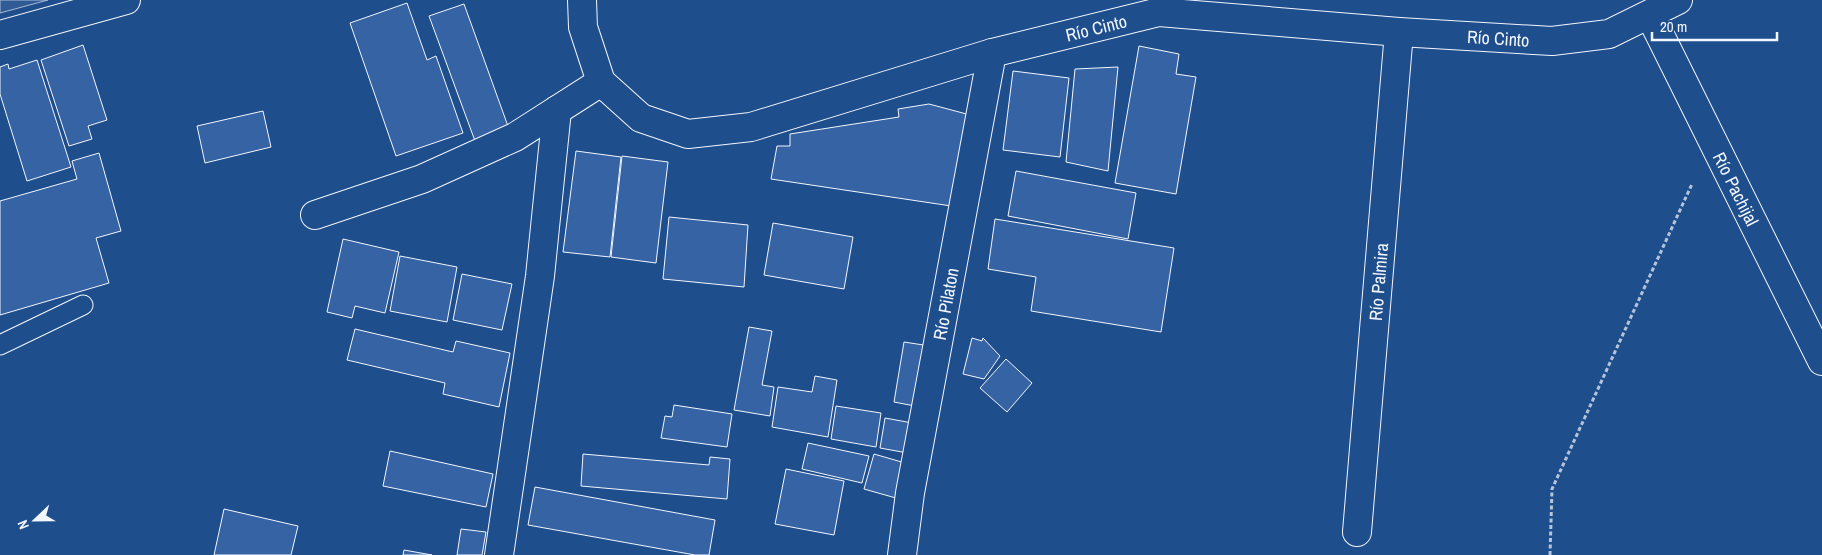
<svg xmlns="http://www.w3.org/2000/svg" width="1822" height="555" viewBox="0 0 1822 555" font-family="'Archivo Narrow',sans-serif">
<rect width="100%" height="100%" fill="#1f4e8c"/>
<path fill="#305b95" stroke="#a8bbd7" d="M0,0H48L0,13Z"/>
<path fill="#3563a3" stroke="#f2f6ff" d="M407,3L427,60L436,56L463,133L396,156L350,23Z
M464,4L509,129L475,141L429,16Z
M83,45L107,120L88,126L92,139L69,146L41,60Z
M1139,46L1179,54L1176,74L1196,77L1176,194L1115,183Z
M37,60L71,167L27,181L0,94V67L8,64L9,69Z
M1118,67L1108,171L1066,162L1075,69Z
M1013,71L1069,78L1060,157L1003,150Z
M929,104L974,116L958,207L771,179L777,146H790V134L899,117L898,109Z
M263,111L271,147L205,163L197,126Z
M576,151L621,157L610,257L563,252Z
M99,153L121,231L96,238L109,283L0,315V201L77,179L72,161Z
M622,156L668,162L656,263L611,257Z
M1016,171L1136,193L1128,239L1008,216Z
M669,217L748,225L744,287L663,279Z
M995,219L1174,248L1161,332L1031,311L1036,277L988,269Z
M773,223L853,237L844,289L764,275Z
M343,239L399,252L385,313L355,306L352,318L327,312Z
M400,256L457,267L447,322L390,311Z
M462,274L512,284L502,330L453,320Z
M749,327L772,331L762,385L774,387L770,416L734,410Z
M355,329L453,352L456,341L510,353L499,407L443,394L445,383L347,360Z
M972,338L982,341L983,338L1000,356L984,379L963,374Z
M904,342L930,346L920,407L894,402Z
M1006,359L1032,383L1007,412L980,388Z
M815,376L837,380L828,437L772,427L778,387L812,392Z
M674,405L732,414L727,447L661,438L665,416L672,417Z
M836,406L881,413L876,447L831,439Z
M885,418L918,424L913,454L880,448Z
M808,443L869,456L862,483L802,469Z
M390,451L493,474L486,507L383,486Z
M583,454L709,465L710,457L730,459L727,499L581,486Z
M874,454L912,465L903,500L864,489Z
M786,469L844,481L834,535L775,524Z
M535,487L715,520L709,555H695L528,525Z
M224,509L298,526L291,555H214Z
M461,529L486,532L482,555H457Z
M404,550L432,555H403Z"/>
<g fill="none" stroke-linecap="round" stroke-linejoin="round">
<defs>
<path id="service" d="M0,345L83,305"/>
<g id="minor">
<path id="s1" d="M582,0L583,27L601,82L641,118L688,134L751,127L992,53L1159,12L1399,32L1552,41L1609,34L1678,0"/>
<path id="s2" d="M1650,15L1822,361"/>
<path d="M0,35L126,0"/>
<path d="M315,215L422,179L515,137L601,82"/>
<path id="s3" d="M1357,532L1399,32"/>
<path d="M499,555L540,276L557,110"/>
<path id="s4" d="M902,555L910,493L992,53"/>
</g>
</defs>
<use href="#service" stroke="#f2f6ff" stroke-width="21"/>
<use href="#minor" stroke="#f2f6ff" stroke-width="30"/>
<path stroke="#b3c4dc" stroke-width="3" stroke-dasharray="4 2.5" stroke-linecap="butt" d="M1550,555L1552,489L1692,184"/>
<use href="#service" stroke="#1f4e8c" stroke-width="19"/>
<use href="#minor" stroke="#1f4e8c" stroke-width="28"/>
</g>
<g text-anchor="middle" dominant-baseline="central" stroke-width="4" stroke-linejoin="round" paint-order="stroke">
<g font-size="18" fill="#f2f6ff" stroke="#1f4e8c">
<text stroke="none"><textPath href="#s1" startOffset="611">Río Cinto</textPath></text>
<text stroke="none"><textPath href="#s1" startOffset="1016">Río Cinto</textPath></text>
<text stroke="none"><textPath href="#s2" startOffset="194">Río Pachijal</textPath></text>
<text stroke="none"><textPath href="#s3" startOffset="251">Río Palmira</textPath></text>
<text stroke="none"><textPath href="#s4" startOffset="255">Río Pilaton</textPath></text>
</g>
</g>
<g transform="translate(35 520) rotate(248)" stroke="#1f4e8c" stroke-width="4" paint-order="stroke">
<path d="M0-4L9 19L0 12L-9 19Z" fill="#f2f6ff"/>
<text y="-8" font-size="14" font-weight="bold" text-anchor="middle" fill="#f2f6ff">N</text>
</g>
<path d="M1652 32v8h125v-8" fill="none" stroke="#f2f6ff" stroke-width="2.5"/>
<text x="1660" y="32" font-size="15" fill="#f2f6ff" stroke="#1f4e8c" stroke-width="4" paint-order="stroke">20 m</text>
</svg>
